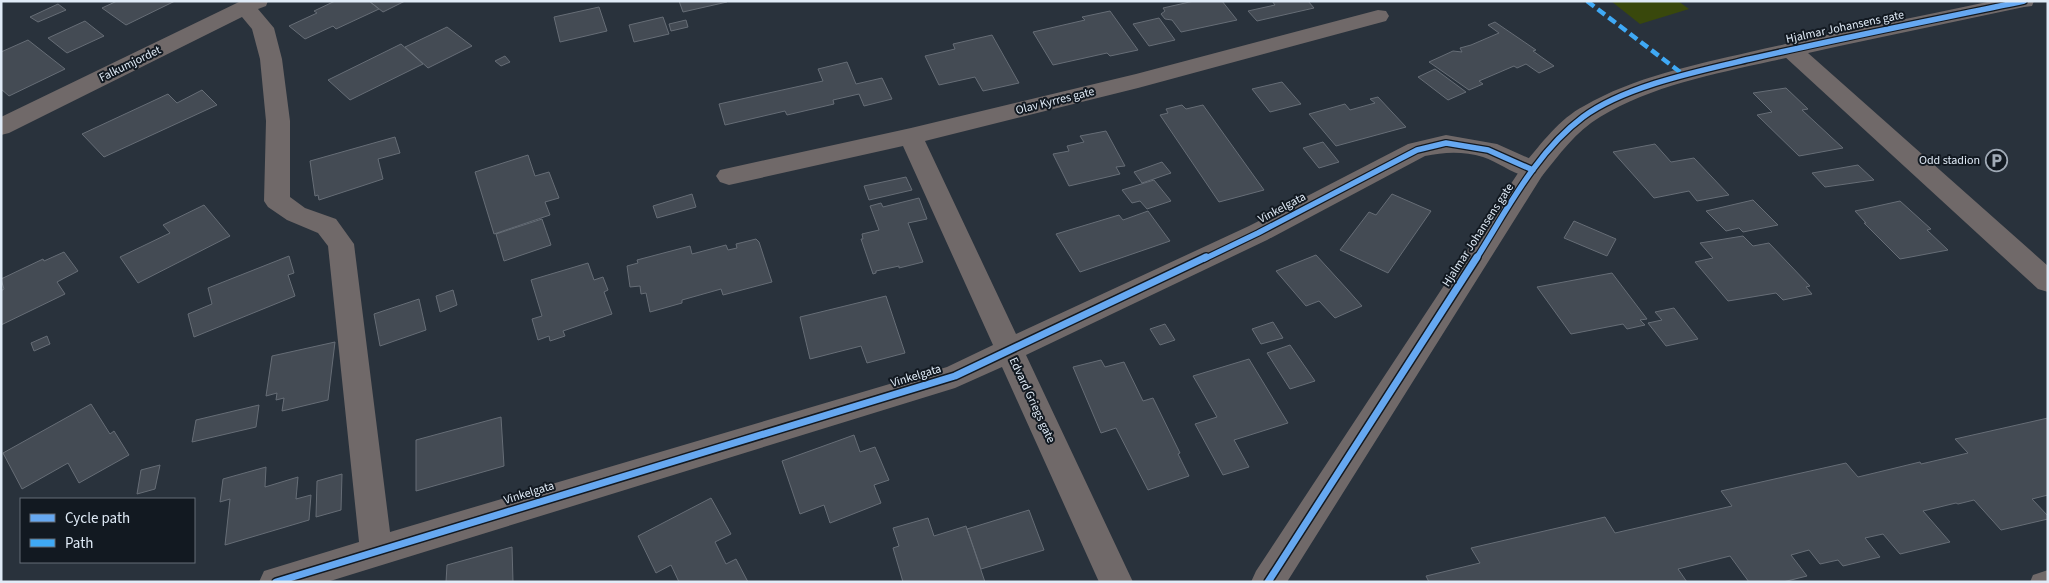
<svg xmlns="http://www.w3.org/2000/svg" width="2049" height="583" viewBox="0 0 2049 583" font-family="'Source Sans 3',sans-serif">
<rect width="100%" height="100%" fill="#29323c"/>
<path fill="#39480c" d="M1611,1H1678L1689,9L1640,24Z"/>
<path fill="#444b54" stroke="#666d76" d="M117,1H175L126,25L102,8Z
M335,1H369L379,9L336,29L333,26L305,39L289,26L317,13L314,11Z
M369,1H405L383,12Z
M679,1H726L727,2L683,12Z
M1194,1H1222L1237,20L1181,32L1172,20L1165,19L1161,14L1165,11L1163,8Z
M1272,1H1308L1314,8L1257,21L1248,11L1275,5Z
M58,4L66,10L38,22L30,17Z
M599,7L607,31L560,42L554,17Z
M1110,11L1138,50L1110,56L1107,53L1053,65L1033,32L1085,20L1082,17Z
M663,17L669,34L634,42L629,25Z
M1159,18L1175,40L1149,46L1133,24Z
M686,20L688,27L671,31L669,24Z
M85,21L104,36L67,53L48,38Z
M1495,22L1536,50L1533,51L1554,66L1539,73L1526,64L1517,68L1514,66L1479,81L1483,84L1469,90L1429,62L1453,51L1462,52L1460,48L1471,45L1499,33L1488,25Z
M447,27L472,46L428,68L405,47Z
M992,35L1019,83L983,91L975,77L939,85L925,56L955,49L953,44Z
M28,40L65,69L9,96L1,89V52Z
M401,44L423,64L350,100L328,80Z
M505,56L510,62L501,66L495,61Z
M847,62L856,84L882,78L892,99L864,106L859,94L833,100L834,104L787,115L785,111L725,125L719,104L823,81L818,69Z
M1435,69L1466,92L1448,100L1418,77Z
M1282,82L1301,104L1270,112L1252,89Z
M1786,88L1808,109L1802,110L1843,148L1799,156L1757,115L1772,112L1753,93Z
M202,90L217,105L104,157L82,134L168,94L177,103Z
M1378,97L1406,127L1336,146L1309,114L1345,104L1350,110L1375,103L1370,99Z
M1182,105L1186,109L1203,105L1264,190L1219,202L1160,115L1168,113L1166,109Z
M1106,131L1125,166L1116,167L1120,174L1069,186L1053,154L1069,151L1067,146L1084,142L1080,136Z
M395,137L400,153L378,159L383,179L319,200L318,195L315,196L310,161Z
M1323,142L1339,162L1319,168L1303,148Z
M1655,144L1671,162L1694,158L1729,195L1697,201L1689,191L1654,198L1613,152Z
M528,155L535,176L549,172L559,198L545,202L550,215L494,234L475,172Z
M1162,162L1171,173L1142,183L1134,172Z
M1858,165L1874,180L1825,187L1812,173Z
M906,177L912,190L869,200L864,186Z
M1154,180L1171,201L1147,209L1140,201L1132,203L1122,190Z
M692,194L696,207L657,218L653,206Z
M1392,194L1431,211L1388,273L1340,250L1369,212L1376,215Z
M919,198L927,219L908,223L923,262L899,268V266L876,271V273L873,274L861,239H863L862,234L879,230L870,206L881,203L883,207Z
M1753,200L1778,225L1743,232L1739,228L1726,231L1706,211Z
M1900,201L1931,229L1927,230L1948,250L1900,259L1864,223H1866L1855,211Z
M204,205L230,236L138,283L120,257L170,233L163,225Z
M1148,211L1170,241L1080,272L1056,234L1119,215L1123,220Z
M542,219L551,245L504,261L496,234Z
M1574,221L1616,239L1607,256L1564,238Z
M1743,236L1753,246L1769,243L1810,286L1806,287L1812,294L1783,300L1776,293L1728,301L1695,262L1713,258L1700,243Z
M756,239L759,242L772,282L723,295L721,289L682,300V303L650,312L646,293L641,294L640,286L630,287L627,266L638,263L637,260L690,246L692,254L726,245L728,250L737,248L736,244Z
M64,252L78,271L57,282L65,294L1,325V291L4,289L1,279L43,259L44,261Z
M1316,255L1347,289L1362,306L1335,318L1319,301L1306,306L1276,271Z
M289,256L294,273L288,275L295,296L194,337L188,314L212,304L208,288Z
M588,263L594,280L603,277L608,290L604,292L612,314L563,331L565,336L550,341L549,336L538,340L532,319L542,316L531,280Z
M1612,273L1647,319L1640,320L1645,325L1627,329L1623,324L1571,334L1537,287Z
M453,290L457,305L440,312L436,296Z
M886,296L905,353L867,363L861,346L810,359L800,317Z
M419,299L426,330L380,346L374,314Z
M1674,308L1698,339L1666,346L1648,323L1662,320L1655,312Z
M1273,322L1283,338L1261,344L1252,329Z
M1165,324L1175,340L1160,345L1150,329Z
M47,336L50,344L34,351L31,343Z
M335,342L328,400L282,411L284,398L276,400L277,393L266,396L272,356Z
M1290,345L1315,381L1290,389L1267,353Z
M1249,359L1288,423L1234,440L1249,467L1223,475L1195,424L1217,417L1193,376Z
M1101,360L1105,367L1124,362L1143,401L1153,398L1180,453L1178,454L1189,476L1148,490L1116,428L1101,433L1073,367Z
M91,404L110,434L114,431L129,455L79,483L68,463L22,489L3,453Z
M259,405L256,427L192,442L196,420Z
M501,417L504,466L416,491V440Z
M2048,418V495L2032,499L2048,516V519L2001,530L1974,500L1958,504L1956,503L1923,511L1950,542L1900,554L1883,534L1865,538L1880,557L1843,566L1838,560L1820,564L1809,550L1791,555L1807,576L1783,582H1749L1730,556L1678,569L1687,582H1429L1426,576L1480,563L1471,548L1605,517L1615,533L1732,506L1721,491L1846,463L1858,477L1920,462L1921,464L1968,453L1955,439Z
M854,435L860,452L875,447L889,480L874,485L881,503L830,523L824,505L800,514L782,461Z
M160,465L155,489L137,494L141,470Z
M266,467L265,487L298,477L296,499L311,495L309,520L225,545L230,499L220,502L223,479Z
M342,474L341,510L316,517L317,481Z
M711,498L731,534L715,542L726,564L736,559L748,582H679L671,565L656,573L638,536Z
M1029,510L1044,550L981,569L967,529Z
M928,518L934,536L966,526L985,582H903L893,548L899,546L893,528Z
M512,547L513,582H446L447,565Z"/>
<g fill="none" stroke-linecap="round" stroke-linejoin="round">
<path fill="#706969" fill-rule="evenodd" d="M2048,570V582H2030L2033,575Z"/>
<path fill="#706969" fill-rule="evenodd" d="M241,1H268L266,6L258,9L274,28L282,59L290,121V197L305,208L336,219L354,244L390,532L947,367L993,345L903,146L729,185L720,182L716,176L720,170L911,128L1136,74L1378,10L1386,11L1389,16L1386,21L1138,88L925,141L1016,334L1249,226L1408,144L1446,135L1497,144L1542,164L1545,170L1542,176C1521,182 1502,163 1483,157C1463,151 1444,152 1425,156L1267,240L1026,355L1133,582H1099L1002,367L955,388L327,582H259L264,571L359,542L328,246L318,233L287,220L268,207L264,201L266,121L260,59L252,29L242,17L9,133L1,135V117Z
M1791,43L1799,45L2048,266V292L2038,289L1783,55L1780,50L1783,45Z"/>
<path fill="#706969" fill-rule="evenodd" d="M1992,1H2034L2032,6L2024,7C1940,25 1856,42 1772,61C1714,74 1651,86 1600,117C1576,131 1559,155 1542,176L1287,582H1251L1256,571L1524,164C1542,143 1559,119 1584,106C1634,77 1694,65 1750,52C1830,34 1911,18 1992,1Z"/>
<path stroke="#3fa9f5" stroke-width="4.5" stroke-dasharray="9 4.5" stroke-linecap="butt" d="M1587,1L1684,75"/>
<defs>
<path id="cycleway-far1" d="M1204,259L1258,233L1417,150L1446,143L1488,150L1533,170
M1476,259C1507,210 1536,152 1583,117C1625,86 1699,71 1750,59C1841,38 1933,20 2024,1"/>
<path id="cycleway" d="M276,582L955,376L1206,257
M1268,582L1477,257"/>
</defs>
<use href="#cycleway-far1" stroke="#121921" stroke-width="8"/>
<use href="#cycleway" stroke="#121921" stroke-width="10"/>
<use href="#cycleway-far1" stroke="#66a8f1" stroke-width="5.5"/>
<use href="#cycleway" stroke="#66a8f1" stroke-width="7"/>
</g>
<defs>
<symbol id="parking-ring" viewBox="-11 -11 22 22"><circle r="9.5" fill="#121921" stroke="#a0aab6" stroke-width="1.5"/><path d="M-3.5-5.5H1a3.5 3.5 0 0 1 0 7H-1V5.5H-3.5ZM-1-3.4V-.6H.8a1.4 1.4 0 0 0 0-2.8Z" fill="#a0aab6"/></symbol>
</defs>
<g fill-rule="evenodd">
<use href="#parking-ring" x="1984" y="148" width="25" height="25"/>
</g>
<g text-anchor="middle" dominant-baseline="central" stroke-width="4" stroke-linejoin="round" paint-order="stroke">
<g font-size="12" fill="#e0ebf7" stroke="#121921">
<text transform="translate(1845 27) rotate(-12)">Hjalmar Johansens gate</text>
<text transform="translate(130 64) rotate(-26)">Falkumjordet</text>
<text transform="translate(1055 101) rotate(-14)">Olav Kyrres gate</text>
<text transform="translate(1282 208) rotate(-28)">Vinkelgata</text>
<text transform="translate(1478 235) rotate(-57)">Hjalmar Johansens gate</text>
<text transform="translate(916 376) rotate(-17)">Vinkelgata</text>
<text transform="translate(1032 400) rotate(65)">Edvard Griegs gate</text>
<text transform="translate(529 493) rotate(-17)">Vinkelgata</text>
</g>
<g font-size="12" fill="#e0ebf7" stroke="#121921" text-anchor="end">
<text x="1980" y="160">Odd stadion</text>
</g>
</g>
<rect width="2049" height="583" fill="none" stroke="#e0ebf7" stroke-width="5"/>
<rect x="20" y="498" width="175" height="65" fill="#121921" stroke="#646d77"/>
<rect x="30" y="514" width="25" height="8" fill="#66a8f1" stroke="#646d77"/>
<text x="65" y="523" font-size="15" fill="#e0ebf7">Cycle path</text>
<rect x="30" y="539" width="25" height="8" fill="#3fa9f5" stroke="#646d77"/>
<text x="65" y="548" font-size="15" fill="#e0ebf7">Path</text>
</svg>
